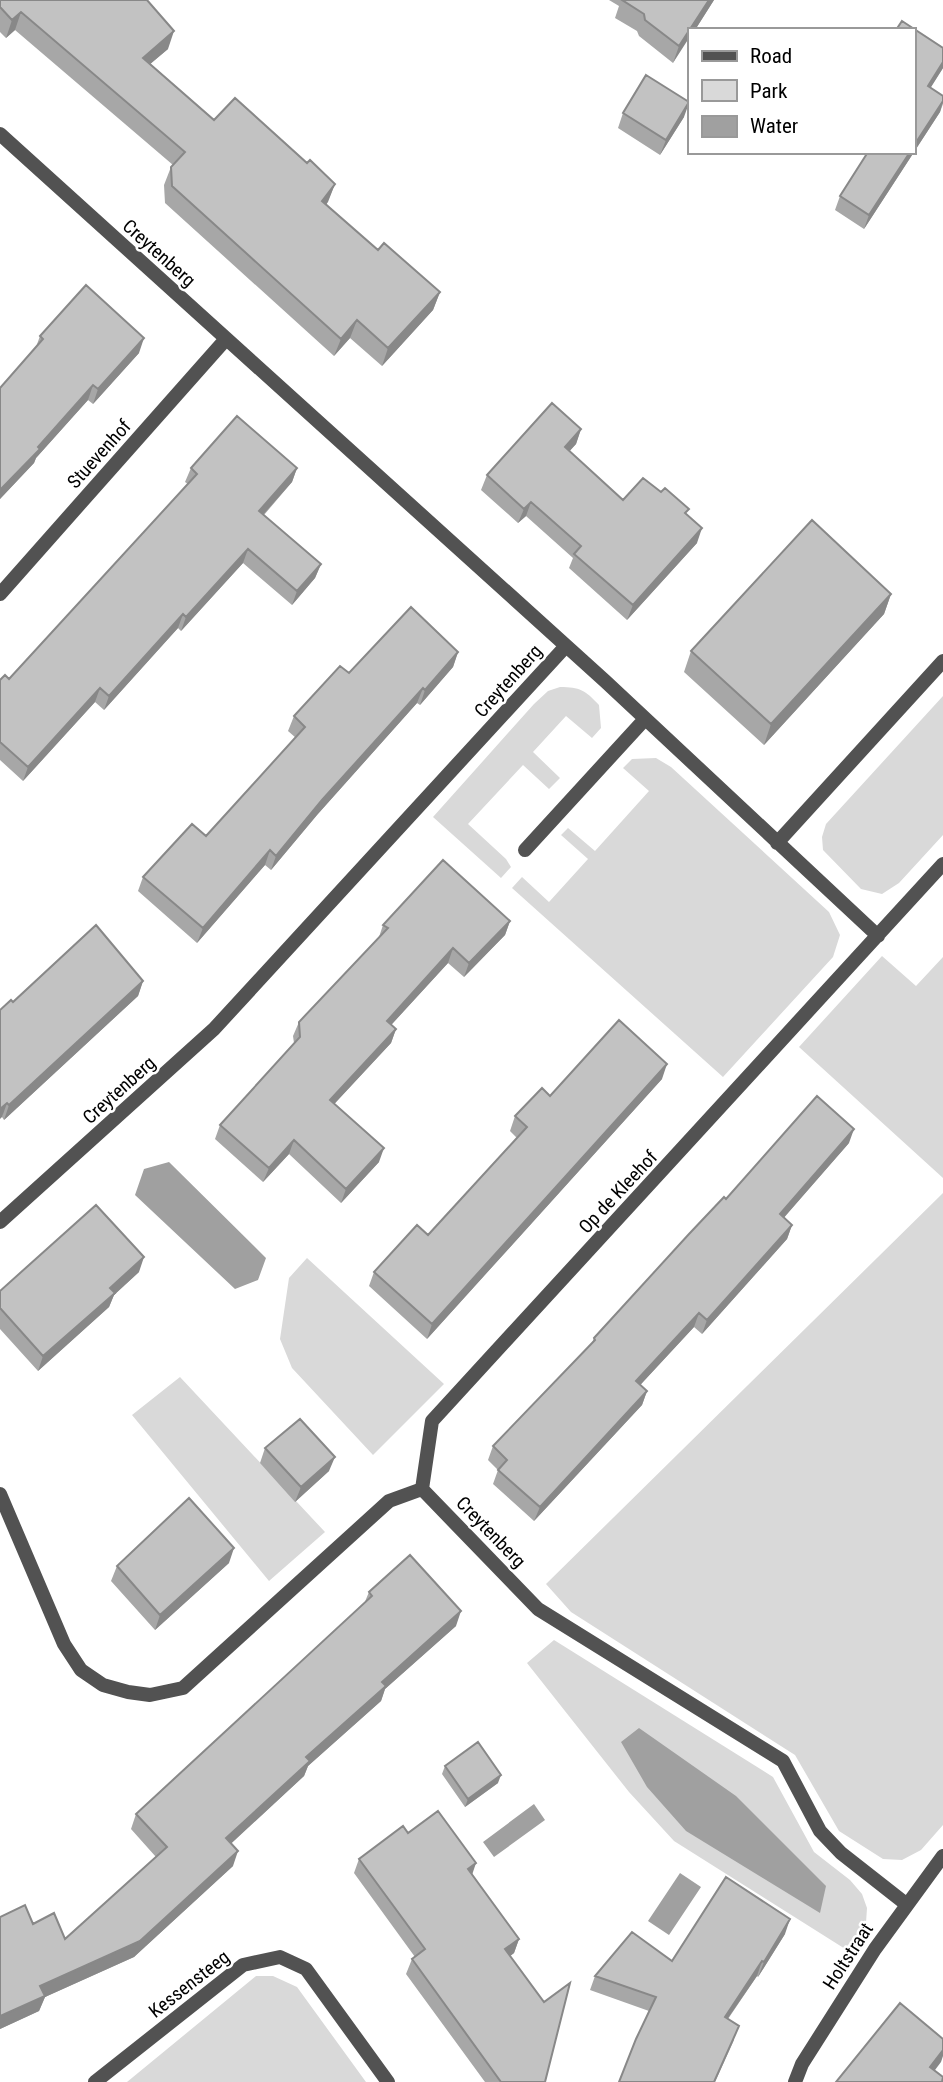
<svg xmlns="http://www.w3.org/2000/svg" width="943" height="2082" viewBox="0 0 943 2082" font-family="'Roboto Condensed',sans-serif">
<rect width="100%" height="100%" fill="#fff"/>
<path fill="#d9d9d9" d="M560,687C580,687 585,690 599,705L601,728L592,738L566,716L533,752L560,778L549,789L523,765L468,824L506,859L511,867L501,878L433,817L534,704L548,691Z
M943,696V835L899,883L882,894L861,889L823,850L822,837L826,824Z
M656,758L671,767L829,912L840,935L833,957L723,1077L512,888L522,877L549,902L588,859L561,835L568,828L595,851L649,791L623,768L632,759Z
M882,956L916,986L943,957V1178L799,1047Z
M943,1193V1825L921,1850L902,1860L883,1859L839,1831L795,1755L571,1612L546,1584Z
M307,1258L444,1384L373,1455L292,1368L280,1339L289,1278Z
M180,1377L325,1532L269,1581L132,1415Z
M554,1640L773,1777L814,1852L850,1880L862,1894L867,1908L866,1923L850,1952L674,1841L629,1792L527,1663Z
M256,1976H273L297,1987L366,2082H127Z"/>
<path fill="#a0a0a0" d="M169,1162L266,1258L258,1280L235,1289L135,1195L144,1169Z
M639,1728L736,1796L826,1886L820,1913L686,1831L647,1787L621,1742Z
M534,1804L545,1820L494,1857L483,1842Z
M680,1873L701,1887L669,1935L648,1921Z"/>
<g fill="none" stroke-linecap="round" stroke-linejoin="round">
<path stroke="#525252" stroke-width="14" d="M0,134L605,681L878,936
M0,594L226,339
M777,843L943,661
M525,850L645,719
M0,1222L214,1029L566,646
M422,1489L432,1421L943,864
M422,1489L538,1609L783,1761L820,1831L841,1853L906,1904
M0,1494L64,1644L81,1670L103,1685L128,1692L150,1695L183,1688L389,1501L422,1489
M95,2082L243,1965L280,1957L306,1969L388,2082
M795,2082L802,2064L875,1949L943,1856"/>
</g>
<path fill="#a7a7a7" d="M0,0L168,49L150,64L214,120L307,163L335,184L326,205L378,250L440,292L433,310L382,366L350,338L334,356L165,203L164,185L171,167L173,165L15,30L6,38L0,32Z
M609,0H714L695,30H689L673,63L639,36L637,31L615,18L619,6Z
M913,30L943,48V68L930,88L943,96V104L940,112L864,229L835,210L840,196L913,152Z
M623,113L684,117L660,155L618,128Z
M40,336L139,353L93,404L88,400L36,458L34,463L0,499V388L36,347Z
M581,429L576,444L569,451L623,500L686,515L697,543L627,620L569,568L573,558L526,516L518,523L481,490L487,475Z
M191,468H297L292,482L264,515L321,564L315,578L292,605L243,563L181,631L178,628L104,710L95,702L23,781L0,760V680L9,679L188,484L185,482Z
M891,594L884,614L764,745L684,672L691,651Z
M458,652L453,667L420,705L417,703L317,815L271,870L265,865L197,943L138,891L143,877L206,836L296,738L288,731L294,716L349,673Z
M510,921L505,935L464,977L448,963L391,1025L396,1029L391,1043L334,1104L379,1162L341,1203L289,1154L263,1182L215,1139L220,1125L294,1043L293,1036L299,1022L379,937L383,925Z
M143,981L138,996L4,1120L2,1117L13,1002Z
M662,1079L427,1339L369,1286L374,1272L428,1235L517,1138L510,1131L515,1116L550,1096Z
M849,1143L784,1217L792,1225L787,1239L702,1334L694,1327L640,1385L647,1391L642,1405L534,1521L493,1484L498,1470L488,1460L493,1446L592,1343L594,1338L726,1199Z
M139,1272L114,1295L109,1307L38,1371L0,1329V1291Z
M265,1448L329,1471L295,1502L260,1463Z
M229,1563L155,1630L111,1581L117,1566Z
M369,1592L456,1626L385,1689L381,1701L308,1766L304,1776L231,1843L233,1866L134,1957L45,1997L39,2011L0,2029V1917L33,1924L65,1939L156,1857L131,1829L136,1814L364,1604Z
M445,1766L498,1783L465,1807L442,1774Z
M408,1833L472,1875L519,1939L514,1953L510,1956L545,2082H485L406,1974L412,1959L415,1957L354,1873L359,1859Z
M785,1934L758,1977L757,1976L728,2019L734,2040L715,2082H619L649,2011L590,1990L595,1976L672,1961Z"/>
<path fill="#888" d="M709,0H714L695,30H690Z
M21,12L15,30L6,38L12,20Z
M174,31L168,49L136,76L143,58Z
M689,31V38L673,63L679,46Z
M943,62V68L923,100L928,86Z
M943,101L940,112L864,229L869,215L910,152H913V147Z
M689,103L684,117L660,155L666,140Z
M335,184L328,202L315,219L322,201Z
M440,292L433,310L382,366L388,348Z
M357,320L350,338L334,356L341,339Z
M144,338L139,353L93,404L98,389Z
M93,385L88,400L36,458L34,463L0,499V490Z
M581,429L576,444L560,462L565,447Z
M297,468L292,482L254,525L259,511Z
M531,502L526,516L518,523L524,509Z
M702,528L697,543L627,620L633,605Z
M248,549L243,563L181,631L186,617Z
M321,564L315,578L292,605L297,591Z
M891,594L884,614L764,745L771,724Z
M183,614L178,628L104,710L109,696Z
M458,652L453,667L420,705L425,690Z
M100,688L95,702L23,781L28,767Z
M423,688L417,703L317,815L271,870L276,856L322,800Z
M270,850L265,865L197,943L203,928Z
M510,921L505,935L464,977L469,963Z
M453,948L448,963L382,1035L387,1021Z
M143,981L138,996L4,1120L9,1105Z
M396,1029L391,1043L325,1114L330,1100Z
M667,1064L662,1079L427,1339L432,1324Z
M7,1103L2,1117L0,1119V1109Z
M854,1129L849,1143L775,1228L780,1214Z
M294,1140L289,1154L263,1182L269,1168Z
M384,1148L379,1162L341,1203L346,1189Z
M792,1225L787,1239L702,1334L707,1320Z
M144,1257L139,1272L114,1295L109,1307L38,1371L43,1356L110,1288Z
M699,1313L694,1327L631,1395L636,1381Z
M647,1391L642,1405L534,1521L540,1507Z
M335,1457L329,1471L295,1502L301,1487Z
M234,1548L229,1563L155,1630L160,1615Z
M461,1611L456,1626L385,1689L381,1701L308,1766L304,1776L221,1853L226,1838L382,1682Z
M501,1775L498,1783L465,1807L468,1799Z
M238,1851L233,1866L134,1957L45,1997L39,2011L0,2029V2016L40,1986Z
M476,1863L471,1878L468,1869Z
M790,1919L785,1934L758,1977L764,1962Z
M519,1939L514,1953L500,1964L505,1949Z
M762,1961L757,1976L719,2031L725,2017Z
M943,2050V2056L941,2062L926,2082L930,2067Z"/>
<path fill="#c2c2c2" stroke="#888" stroke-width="2" d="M0,0H147L174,31L143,58L214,120L235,98L307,163L310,160L335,184L322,201L378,250L384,243L440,292L388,348L357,320L341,339L172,186L171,167L185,152L21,12L12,20L0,7Z
M622,0H709L679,46L645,20L644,14Z
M902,21L943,48V62L928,86L943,96V101L913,147V30H896Z
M646,75L689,102L666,140L623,113Z
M868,152H910L869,215L840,196Z
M86,285L144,338L98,389L93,385L38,447L40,449L0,490V388L43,339L40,336Z
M552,403L581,429L565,447L623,500L643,478L661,492L665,488L689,509L685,513L702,528L633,605L574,554L581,546L531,502L524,509L487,475Z
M237,416L297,468L259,511L321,564L297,591L248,549L186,617L183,614L109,696L100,688L28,767L0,742V680L5,675L9,679L197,474L191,468Z
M812,520L891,594L771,724L691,651Z
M411,607L458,652L425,690L423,688L322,800L276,856L270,850L203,928L143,877L192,824L206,836L305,727L294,716L340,666L349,673Z
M443,860L510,921L469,963L453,948L387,1021L396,1029L330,1100L384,1148L346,1189L294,1140L269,1168L220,1125L300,1037L299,1022L388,928L383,925Z
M96,925L143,981L9,1105L7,1103L0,1109V1010L11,1000L13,1002Z
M619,1020L667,1064L432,1324L374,1272L417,1225L428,1235L527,1127L515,1116L542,1088L550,1096Z
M817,1096L854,1129L780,1214L792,1225L707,1320L699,1313L636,1381L647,1391L540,1507L498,1470L507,1460L493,1446L595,1340L594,1338L689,1234L724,1197L726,1199Z
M96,1205L144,1257L110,1288L115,1293L43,1356L0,1308V1291Z
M300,1419L335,1457L301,1487L265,1448Z
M189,1498L234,1548L160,1615L117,1566Z
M410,1555L461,1611L382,1682L386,1686L306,1757L310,1761L226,1838L238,1851L140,1941L40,1986L45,1996L0,2016V1917L25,1905L33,1924L54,1913L65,1939L167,1847L136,1814L372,1596L369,1592Z
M478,1742L501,1775L468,1799L445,1766Z
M438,1811L476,1863L468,1869L519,1939L505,1949L544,2002L570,1983L545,2082H501L412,1959L425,1949L359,1859L403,1826L408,1833Z
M726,1877L790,1919L764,1962L762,1961L725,2017L739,2026L714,2082H619L636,2039L656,1997L595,1976L632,1932L672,1961Z
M900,2003L943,2039V2050L930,2067L943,2077L942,2082H836Z"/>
<g text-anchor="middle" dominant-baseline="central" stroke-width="5" stroke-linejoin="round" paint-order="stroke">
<g font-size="19" fill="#000" stroke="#fff">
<text transform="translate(159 253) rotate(42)">Creytenberg</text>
<text transform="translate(99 454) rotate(-48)">Stuevenhof</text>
<text transform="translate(508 681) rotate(-48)">Creytenberg</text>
<text transform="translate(119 1090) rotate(-42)">Creytenberg</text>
<text transform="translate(618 1192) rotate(-47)">Op de Kleehof</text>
<text transform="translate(491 1532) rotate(46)">Creytenberg</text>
<text transform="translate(848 1956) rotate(-57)">Holtstraat</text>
<text transform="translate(189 1984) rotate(-38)">Kessensteeg</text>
</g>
</g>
<rect x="688" y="28" width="228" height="126" fill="#ffffff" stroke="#999999" stroke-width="2"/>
<rect x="702" y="51" width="35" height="10" fill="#525252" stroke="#999999" stroke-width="2"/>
<text x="750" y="63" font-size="21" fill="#000000">Road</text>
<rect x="702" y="80" width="35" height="21" fill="#d9d9d9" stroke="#999999" stroke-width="2"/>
<text x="750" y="98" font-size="21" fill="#000000">Park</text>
<rect x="702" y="116" width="35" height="21" fill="#a0a0a0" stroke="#999999" stroke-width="2"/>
<text x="750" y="133" font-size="21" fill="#000000">Water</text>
</svg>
